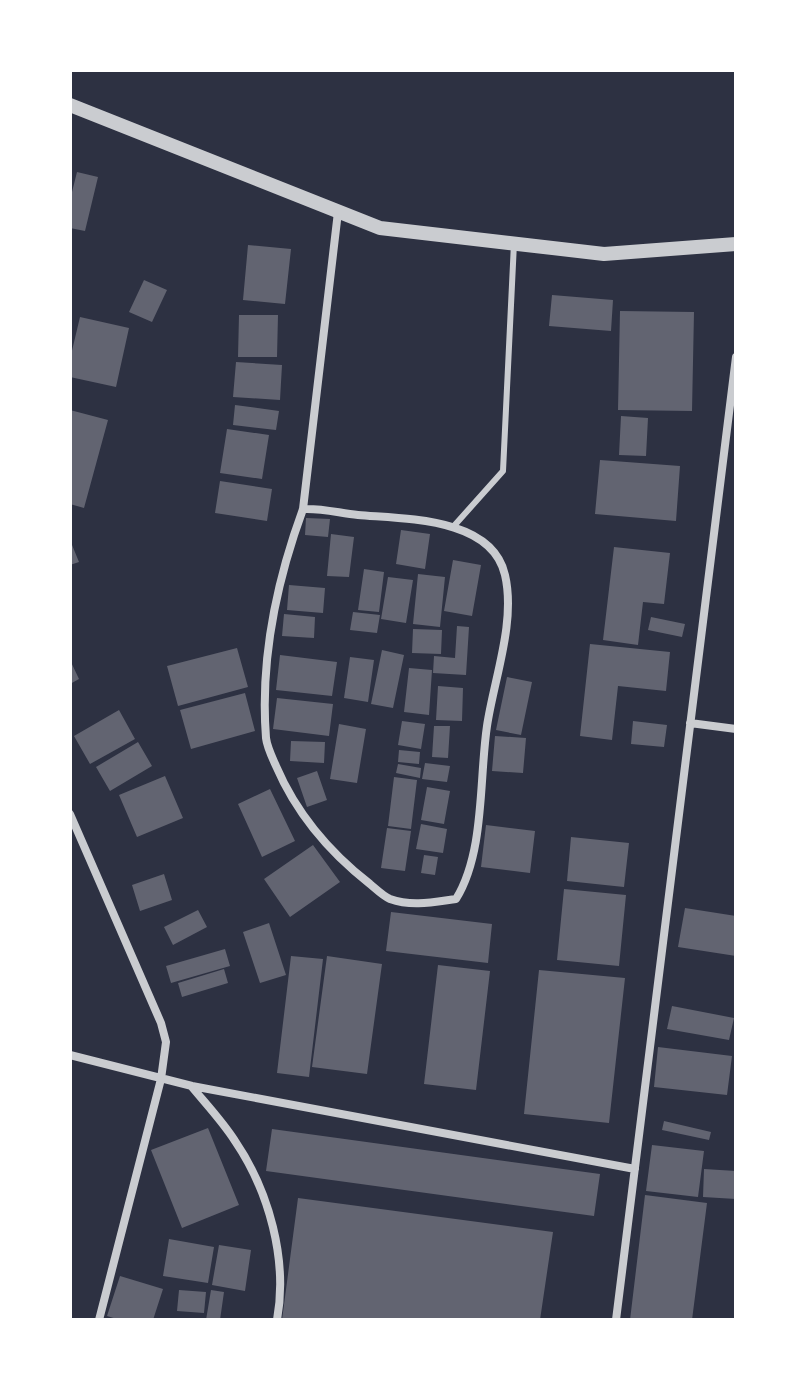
<svg xmlns="http://www.w3.org/2000/svg" width="806" height="1390" viewBox="0 0 806 1390" font-family="'Exo 2',sans-serif">
<rect width="100%" height="100%" fill="#2d3142"/>
<path fill="#626471" d="M77,172L98,177L85,231L70,228V200Z
M248,245L291,249L285,304L243,300Z
M144,280L167,290L152,322L129,312Z
M552,295L613,300L611,331L549,326Z
M620,311L694,312L692,411L618,410Z
M239,315H278L277,357H238Z
M80,317L129,328L116,387L70,377V359Z
M236,362L282,365L280,400L233,397Z
M235,405L279,411L276,430L233,425Z
M70,410L108,420L84,508L70,504Z
M621,416L648,418L646,456L619,455Z
M227,429L269,435L262,479L220,473Z
M600,460L680,466L676,521L595,514Z
M220,481L272,489L267,521L215,513Z
M306,518L330,519L328,537L305,535Z
M401,530L430,534L425,569L396,564Z
M331,534L354,537L349,577L327,576Z
M70,540L79,562L70,565Z
M614,547L670,553L664,604L643,602L638,645L603,640Z
M453,560L481,565L472,616L444,611Z
M364,569L384,572L379,612L358,610Z
M418,574L445,577L440,627L413,624Z
M388,577L413,580L406,623L381,619Z
M289,585L325,588L323,613L287,610Z
M353,612L380,615L377,633L350,630Z
M284,614L315,617L314,638L282,636Z
M651,617L685,624L682,637L648,630Z
M457,626L469,627L466,675L433,673L434,656L455,658Z
M413,629L442,630L441,654L412,653Z
M590,644L670,652L666,691L618,686L612,740L580,736Z
M237,648L248,687L178,706L167,666Z
M382,650L404,655L393,708L371,704Z
M280,655L337,662L332,696L276,690Z
M350,657L374,660L368,702L344,698Z
M70,660L79,679L70,684Z
M409,668L432,670L429,715L404,712Z
M507,677L532,682L521,735L496,730Z
M438,686L463,688L462,721L436,720Z
M245,693L255,731L191,749L180,710Z
M277,698L333,704L329,736L273,729Z
M119,710L135,739L90,764L74,736Z
M402,721L425,724L421,749L398,745Z
M633,721L667,725L664,747L631,744Z
M339,724L366,729L357,783L330,779Z
M434,726H450L448,758L432,757Z
M495,736L526,738L523,773L492,771Z
M291,741L325,742L324,763L290,761Z
M138,742L152,766L110,791L96,767Z
M399,750L420,752L419,764L398,762Z
M425,763L450,766L447,782L422,779Z
M398,764L421,768L420,778L396,773Z
M317,771L327,800L307,807L297,778Z
M165,776L183,818L137,837L119,795Z
M394,777L417,780L411,829L388,826Z
M427,787L450,791L444,824L421,820Z
M270,789L295,841L262,857L238,804Z
M421,824L447,829L443,853L416,849Z
M486,825L535,831L530,873L481,867Z
M387,828L411,831L405,871L381,868Z
M571,837L629,843L624,887L567,881Z
M313,845L340,882L290,917L264,879Z
M424,855L438,857L435,875L421,873Z
M164,874L172,900L140,911L132,885Z
M564,889L626,895L619,966L557,960Z
M685,908L736,916V956L678,947Z
M198,910L207,927L173,945L164,927Z
M391,912L492,924L488,963L386,951Z
M269,923L286,975L260,983L243,932Z
M225,949L230,966L171,983L166,966Z
M291,956L323,959L309,1077L277,1073Z
M327,956L382,964L367,1074L312,1067Z
M438,965L490,971L476,1090L424,1084Z
M224,969L228,983L182,997L178,983Z
M539,970L625,978L609,1123L524,1114Z
M672,1006L734,1018L729,1040L667,1029Z
M658,1047L732,1056L727,1095L654,1087Z
M664,1121L711,1132L709,1140L662,1130Z
M208,1128L239,1205L182,1228L151,1150Z
M272,1129L600,1174L594,1216L266,1171Z
M652,1145L704,1151L698,1197L646,1191Z
M704,1169L736,1171V1199L703,1197Z
M645,1195L707,1203L692,1320H630Z
M298,1198L553,1232L540,1320H282Z
M169,1239L214,1247L208,1283L163,1276Z
M219,1245L251,1250L245,1291L212,1285Z
M120,1276L163,1289L153,1320H120L107,1316Z
M179,1290L206,1292L204,1313L177,1311Z
M211,1290L224,1292L220,1320H206Z"/>
<g fill="none" stroke-linecap="round" stroke-linejoin="round">
<path stroke="#caccd0" stroke-width="6" d="M453,527L503,471L514,243"/>
<path stroke="#caccd0" stroke-width="8" d="M303,509C322,508 339,513 358,515C404,519 492,517 505,575C516,622 494,679 487,726C479,779 485,852 456,899C434,902 412,907 390,899C383,896 376,889 370,884C329,852 297,815 276,766C272,757 267,747 266,738C260,661 277,580 303,509L338,212
M690,723L736,729
M70,814L161,1023L166,1042L161,1079L99,1320
M70,1055L192,1086L635,1169
M192,1087C206,1104 223,1122 235,1141C269,1191 288,1260 277,1320
M616,1320L736,357"/>
<path stroke="#caccd0" stroke-width="14" d="M70,105L380,228L604,254L736,244"/>
</g>
<rect width="806" height="1390" fill="none" stroke="#ffffff" stroke-width="144"/>
</svg>
